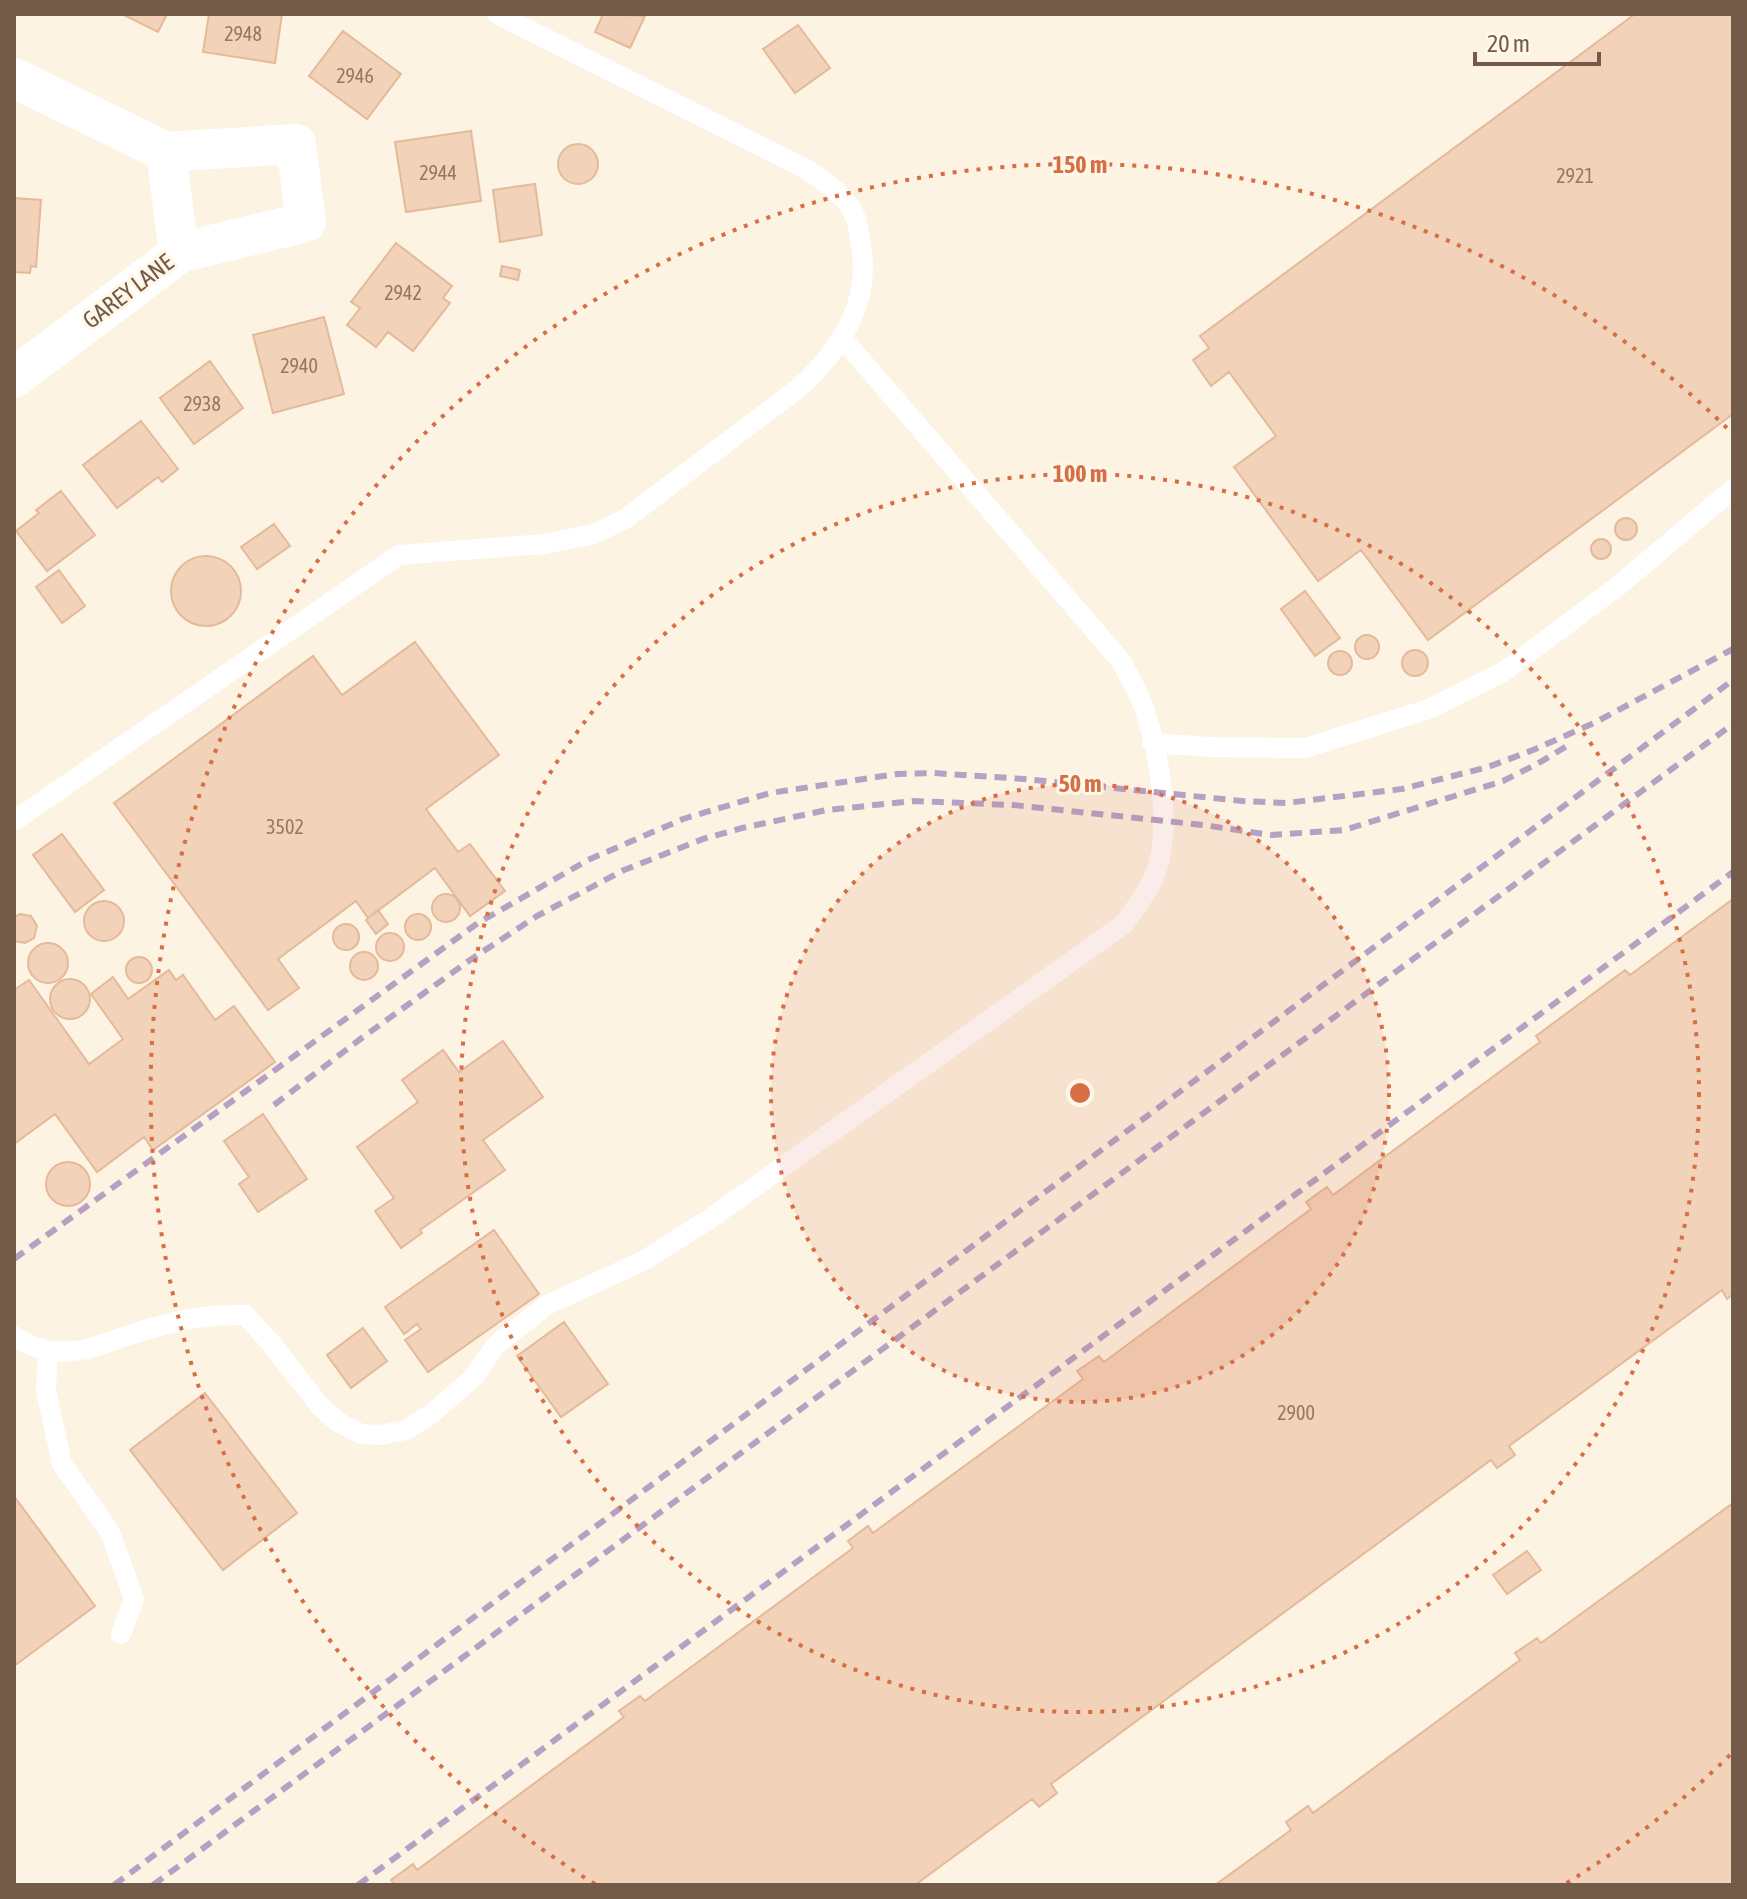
<svg xmlns="http://www.w3.org/2000/svg" width="1747" height="1899" viewBox="0 0 1747 1899" font-family="'Asap Condensed',sans-serif">
<rect width="100%" height="100%" fill="#fcf3e2"/>
<path fill="#f2d2b9" stroke="#e4ba9a" stroke-width="2" d="M122,14H167L158,32Z
M209,14H282L275,63L203,52Z
M603,14L645,16L630,48L595,32Z
M1635,14H1733V414L1428,640L1361,550L1318,581L1234,467L1276,436L1229,372L1211,386L1193,360L1209,348L1200,336Z
M798,25L830,68L795,93L763,49Z
M343,31L401,74L367,119L309,76Z
M471,131L481,201L406,212L395,142Z
M558 164a20 20 0 1 1 40 0a20 20 0 1 1-40 0Z
M535,184L542,235L500,242L493,190Z
M14,198L41,200L36,267L31,266L30,273L14,272Z
M396,243L452,286L443,298L450,303L413,351L388,332L376,347L347,325L360,308L351,302Z
M502,266L520,270L518,280L500,276Z
M324,317L344,394L273,413L253,335Z
M210,361L243,408L194,444L160,398Z
M141,421L178,469L162,482L158,477L117,508L83,465Z
M61,491L95,535L47,571L16,531L39,513L36,510Z
M1615 529a11 11 0 1 1 22 0a11 11 0 1 1-22 0Z
M274,524L290,546L257,569L241,547Z
M1591 549a10 10 0 1 1 20 0a10 10 0 1 1-20 0Z
M171 591a35 35 0 1 1 70 0a35 35 0 1 1-70 0Z
M59,570L85,606L62,623L36,587Z
M1305,591L1340,638L1315,656L1281,609Z
M1355 647a12 12 0 1 1 24 0a12 12 0 1 1-24 0Z
M415,642L499,755L426,809L458,852L470,844L505,891L470,916L435,868L368,918L356,901L278,959L299,988L268,1010L114,803L313,656L342,695Z
M1402 663a13 13 0 1 1 26 0a13 13 0 1 1-26 0Z
M1328 663a12 12 0 1 1 24 0a12 12 0 1 1-24 0Z
M62,834L104,890L75,912L33,855Z
M432 908a14 14 0 1 1 28 0a14 14 0 1 1-28 0Z
M1733,899V1294L1727,1299L1722,1290L1509,1446L1515,1455L1497,1468L1491,1460L1051,1784L1057,1793L1039,1807L1032,1799L915,1885H395L391,1880L413,1864L417,1870L624,1717L619,1711L640,1696L645,1701L853,1548L848,1541L868,1526L873,1533L1083,1379L1077,1371L1099,1356L1104,1362L1311,1209L1306,1202L1327,1187L1333,1195L1540,1042L1536,1036L1625,970L1630,975Z
M84 921a20 20 0 1 1 40 0a20 20 0 1 1-40 0Z
M378,910L388,924L376,934L366,920Z
M405 927a13 13 0 1 1 26 0a13 13 0 1 1-26 0Z
M20,914L31,916L37,926L34,938L25,943L14,941V917Z
M333 937a13 13 0 1 1 26 0a13 13 0 1 1-26 0Z
M376 947a14 14 0 1 1 28 0a14 14 0 1 1-28 0Z
M28 963a20 20 0 1 1 40 0a20 20 0 1 1-40 0Z
M350 966a14 14 0 1 1 28 0a14 14 0 1 1-28 0Z
M126 970a13 13 0 1 1 26 0a13 13 0 1 1-26 0Z
M169,970L176,980L183,975L215,1020L234,1006L275,1062L153,1150L144,1137L97,1172L55,1114L14,1144V990L29,980L89,1064L123,1039L91,994L113,977L128,999Z
M50 999a20 20 0 1 1 40 0a20 20 0 1 1-40 0Z
M503,1041L543,1097L483,1140L505,1170L420,1230L422,1233L401,1248L375,1211L394,1198L357,1147L418,1102L402,1080L443,1050L459,1072Z
M263,1114L307,1179L258,1212L239,1184L249,1177L224,1141Z
M46 1184a22 22 0 1 1 44 0a22 22 0 1 1-44 0Z
M494,1230L539,1294L428,1372L405,1340L421,1329L417,1324L404,1334L385,1307Z
M564,1322L608,1384L561,1417L517,1356Z
M363,1328L387,1361L351,1388L327,1355Z
M205,1393L297,1513L223,1570L130,1450Z
M14,1496L95,1606L14,1666Z
M1733,1503V1885H1215L1291,1830L1286,1822L1308,1806L1313,1813L1520,1660L1515,1653L1537,1638L1541,1643Z
M1527,1551L1541,1570L1507,1594L1493,1575Z"/>
<g fill="none" stroke-linecap="round" stroke-linejoin="round">
<path stroke="#fff" stroke-width="20" d="M1152,743L1211,747L1305,748L1429,709L1503,672L1618,586L1733,489
M14,821L399,555L544,544L594,534L625,519L800,387C842,348 873,300 860,240C859,233 858,223 855,216C846,195 825,182 806,169L497,14
M14,1336C65,1370 102,1341 152,1328C185,1319 210,1314 245,1315L270,1342L320,1406L338,1422L361,1434L380,1435L406,1430L431,1414L473,1378L496,1345L547,1305L643,1261L708,1220L1124,924C1135,909 1146,894 1154,877C1173,832 1160,757 1145,711C1140,694 1129,677 1121,661L842,338
M48,1351L46,1390L62,1464L110,1532L134,1599L121,1634"/>
<path stroke="#fff" stroke-width="40" d="M14,78L166,152L179,253L14,378
M166,152L296,144L306,222L179,253"/>
<path stroke="#b6a1c5" stroke-width="6" stroke-dasharray="12 8" stroke-linecap="butt" d="M274,1105L363,1037L470,960L537,916L624,870L703,839L742,828L827,810L914,801L1013,805L1203,825L1271,835L1344,830L1503,781L1537,764L1572,743
M14,1259L478,923L588,860L683,819L770,793L897,774L933,773L1024,779L1242,801L1286,803L1402,789L1488,767L1533,750L1594,723L1733,649
M114,1885L1733,680
M153,1885L1733,724
M358,1885L1733,872"/>
</g>
<circle cx="1080" cy="1093" r="309" fill="#d66e46" fill-opacity=".12"/>
<g fill="none" stroke="#d66e46" stroke-width="4" stroke-dasharray="4 8">
<circle cx="1080" cy="1093" r="309"/>
<circle cx="1080" cy="1093" r="619"/>
<path d="M1730 1755A928 928 0 0 1 1565 1884M595 1884A928 928 0 1 1 1730 431"/>
</g>
<g text-anchor="middle" dominant-baseline="central" stroke-width="6" stroke-linejoin="round" paint-order="stroke">
<g font-size="20" fill="#947864">
<text x="243" y="33">2948</text>
<text x="355" y="75">2946</text>
<text x="438" y="172">2944</text>
<text x="1575" y="175">2921</text>
<text x="403" y="292">2942</text>
<text x="299" y="365">2940</text>
<text x="202" y="403">2938</text>
<text x="285" y="826">3502</text>
<text x="1296" y="1412">2900</text>
</g>
<g font-size="24" fill="#745a48" stroke="#fff7e8">
<text transform="translate(128 291) rotate(-37)">GAREY LANE</text>
</g>
</g>
<circle cx="1080" cy="1093" r="12" fill="#d66e46" stroke="#fff7e8" stroke-width="4"/>
<g font-size="24" text-anchor="middle" font-weight="bold" fill="#d66e46" stroke="#fff7e8" stroke-width="6" stroke-linejoin="round" paint-order="stroke">
<text x="1080" y="173">150 m</text>
<text x="1080" y="482">100 m</text>
<text x="1080" y="792">50 m</text>
</g>
<rect width="1747" height="1899" fill="none" stroke="#745a48" stroke-width="32"/>
<path d="M1475 52v12h124v-12" fill="none" stroke="#745a48" stroke-width="4"/>
<text x="1487" y="52" font-size="24" fill="#745a48" stroke="#fff7e8" stroke-width="6" paint-order="stroke">20 m</text>
</svg>
